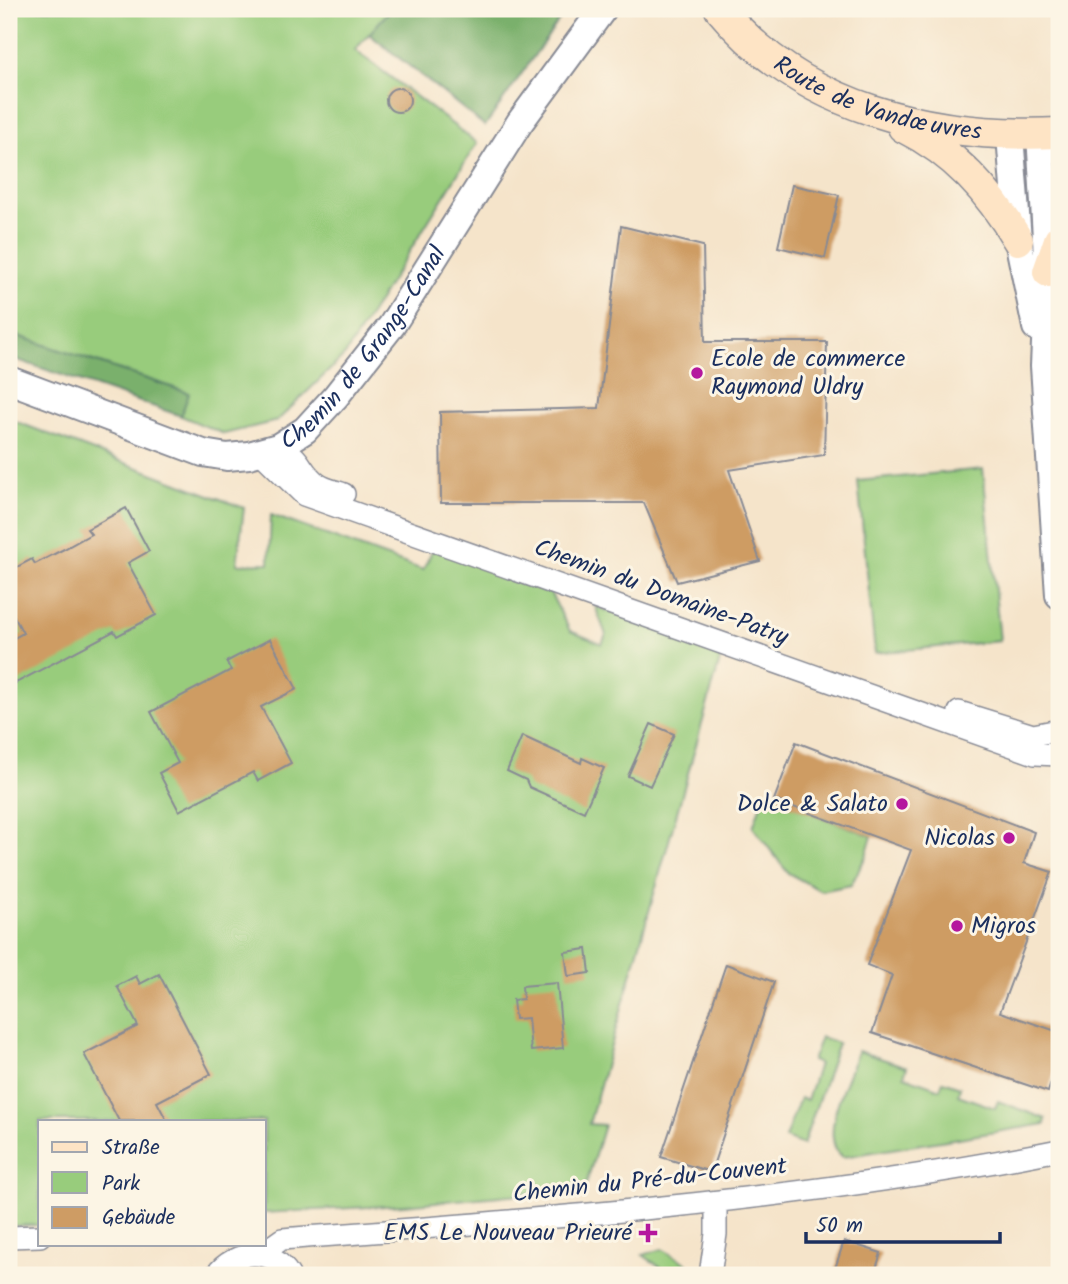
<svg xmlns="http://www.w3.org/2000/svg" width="1068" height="1284" viewBox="0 0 1068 1284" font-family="Kalam,sans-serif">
<rect width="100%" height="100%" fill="#fcf5e5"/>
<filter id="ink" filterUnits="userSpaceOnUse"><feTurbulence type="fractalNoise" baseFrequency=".0143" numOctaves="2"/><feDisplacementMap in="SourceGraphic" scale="14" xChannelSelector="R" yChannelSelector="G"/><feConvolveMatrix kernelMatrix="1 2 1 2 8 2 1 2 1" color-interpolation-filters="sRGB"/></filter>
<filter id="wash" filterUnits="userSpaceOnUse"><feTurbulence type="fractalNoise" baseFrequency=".00686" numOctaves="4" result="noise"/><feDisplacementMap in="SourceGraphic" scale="28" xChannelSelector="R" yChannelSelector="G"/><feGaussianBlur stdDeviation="1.57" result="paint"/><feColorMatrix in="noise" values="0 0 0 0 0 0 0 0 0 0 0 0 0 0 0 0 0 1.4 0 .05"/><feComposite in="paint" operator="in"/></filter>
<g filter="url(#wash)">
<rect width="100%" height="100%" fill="#f5e4ca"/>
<path fill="#98cc7c" stroke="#5a7e6d" stroke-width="2" d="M9,9H391L355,50L477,143L345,355L277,421L224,434L181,416L188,393L9,333Z
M9,419L244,508L237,564L269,563L271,515L423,570L433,549L550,592L570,631L602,644L606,635L595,606L722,653L589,1124L604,1125L585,1188L404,1205L264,1213V1121H40V1225L9,1226Z
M983,469L1000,641L875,653L858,481Z
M764,795L872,836L866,856L851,885L821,891L788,873L753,827Z
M821,1037L838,1043L803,1145L785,1138L800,1098L807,1100L819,1064L812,1061Z
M858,1051L907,1067L904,1076L940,1089L943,1081L960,1087L958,1095L995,1108L998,1101L1046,1119L1045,1124L843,1157C816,1138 849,1076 858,1051Z
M662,1249L688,1264L699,1275H671L643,1255Z"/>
<path fill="#7ab06c" stroke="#4a7065" stroke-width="2" d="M391,9H458L464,12L467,9H567L485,126L369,34Z
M9,333L189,393L181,416L9,357Z"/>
<g id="blocks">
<path fill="#ce9c64" d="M386 100a12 12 0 1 1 24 0a12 12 0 1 1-24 0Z
M792,185L839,195L825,258L778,247Z
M621,226L703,246L705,342H827L824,455L729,470L760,561L677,582L644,503H441L440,412L599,408Z
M126,508L149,551L128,563L156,615L117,636L114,631L16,683L9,669V641L23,633L9,607V571L32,559L35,564L64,549L91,534L87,529Z
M270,639L297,689L261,707L291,763L258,781L253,772L179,811L159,773L178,763L151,712L231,670L226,662Z
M651,724L674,734L650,786L628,776Z
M522,736L581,763L582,758L604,768L584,812L529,787L526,780L507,771Z
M796,742L1034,832L1024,863L1052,872L1000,1012L1059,1032V1058L1048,1092L872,1033L892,975L867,965L911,850L774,800Z
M587,949L590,973L568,976L565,952Z
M726,964L774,982L711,1172L661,1157Z
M159,974L211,1074L157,1102L167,1121H119L84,1054L138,1026L117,986L136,976L140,984Z
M557,983L563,1048L531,1051L528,1018L515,1019L513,1000L523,999L522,986Z
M844,1241L881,1253L874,1275H833Z"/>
</g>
</g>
<g filter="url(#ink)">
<use href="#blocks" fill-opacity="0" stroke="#888a94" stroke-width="2"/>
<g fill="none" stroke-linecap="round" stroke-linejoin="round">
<defs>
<path id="minor" d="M278,447C304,457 298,470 318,484C325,489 336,491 344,494
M260,452L304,495L1035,754L1059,755
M959,712L1033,735L1059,730
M9,1237L40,1236
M254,1244L261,1254L282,1239C542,1219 803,1201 1059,1150
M216,1275C234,1250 272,1246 289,1275
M710,1275L716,1234V1203"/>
<g id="tertiary">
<path d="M1040,134L1048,272L1044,366L1059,595"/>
<path d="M1010,135L1018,240L1036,327"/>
<path id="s1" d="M9,380L203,453L227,457L249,455L278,447L305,430L336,396L392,325L520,122L603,9"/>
</g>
<g id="secondary">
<path id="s2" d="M720,9C802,109 934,139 1059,133"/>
<path d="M903,127C955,153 989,191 1018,240"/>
<path d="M1048,272L1059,240"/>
</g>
</defs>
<use href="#minor" stroke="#888a94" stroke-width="24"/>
<use href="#tertiary" stroke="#888a94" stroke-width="30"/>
<use href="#secondary" stroke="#888a94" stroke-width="33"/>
<use href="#minor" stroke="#fff" stroke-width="21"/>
<use href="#tertiary" stroke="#fff" stroke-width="26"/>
<use href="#secondary" stroke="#fee4c5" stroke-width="30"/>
</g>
</g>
<g fill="#b5179e" stroke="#fcf5e5" stroke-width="2.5">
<circle cx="697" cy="373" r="7"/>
<circle cx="902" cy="804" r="7"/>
<circle cx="1009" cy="838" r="7"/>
<circle cx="957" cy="926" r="7"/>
<path d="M644.5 1222.5h7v7h7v7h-7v7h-7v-7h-7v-7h7z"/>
</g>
<g text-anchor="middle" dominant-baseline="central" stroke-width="6" stroke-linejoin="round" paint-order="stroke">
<g font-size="24" fill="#1b2f5e" stroke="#fcf5e5">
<text stroke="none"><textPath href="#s2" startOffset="187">Route de Vandœuvres</textPath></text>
<text stroke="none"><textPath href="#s1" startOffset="416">Chemin de Grange-Canal</textPath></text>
<text transform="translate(661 593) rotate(20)">Chemin du Domaine-Patry</text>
<text transform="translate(650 1181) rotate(-6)">Chemin du Pré-du-Couvent</text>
</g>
<g font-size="24" fill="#1b2f5e" stroke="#fcf5e5" text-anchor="end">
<text x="711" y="359" text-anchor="start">Ecole de commerce<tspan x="711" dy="28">Raymond Uldry</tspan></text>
<text x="888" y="804">Dolce &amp; Salato</text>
<text x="995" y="838">Nicolas</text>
<text x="971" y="926" text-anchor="start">Migros</text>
<text x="632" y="1233">EMS Le Nouveau Prieuré</text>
</g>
</g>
<rect width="1068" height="1284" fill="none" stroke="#fcf5e5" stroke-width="35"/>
<rect x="38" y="1120" width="228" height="126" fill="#fcf5e5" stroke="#a2a6af" stroke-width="2"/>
<rect x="52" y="1142" width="35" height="10" fill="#fee4c5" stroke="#a2a6af" stroke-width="2"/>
<text x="102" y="1154" font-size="21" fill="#1b2f5e">Straße</text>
<rect x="52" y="1172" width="35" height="21" fill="#98cc7c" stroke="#a2a6af" stroke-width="2"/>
<text x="102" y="1190" font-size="21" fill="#1b2f5e">Park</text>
<rect x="52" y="1207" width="35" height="21" fill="#ce9c64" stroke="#a2a6af" stroke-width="2"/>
<text x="102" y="1224" font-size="21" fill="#1b2f5e">Gebäude</text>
<path d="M806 1232v10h194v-10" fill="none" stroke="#1b2f5e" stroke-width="3.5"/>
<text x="816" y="1232" font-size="21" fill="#1b2f5e" stroke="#fcf5e5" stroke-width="5" paint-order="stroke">50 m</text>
</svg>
